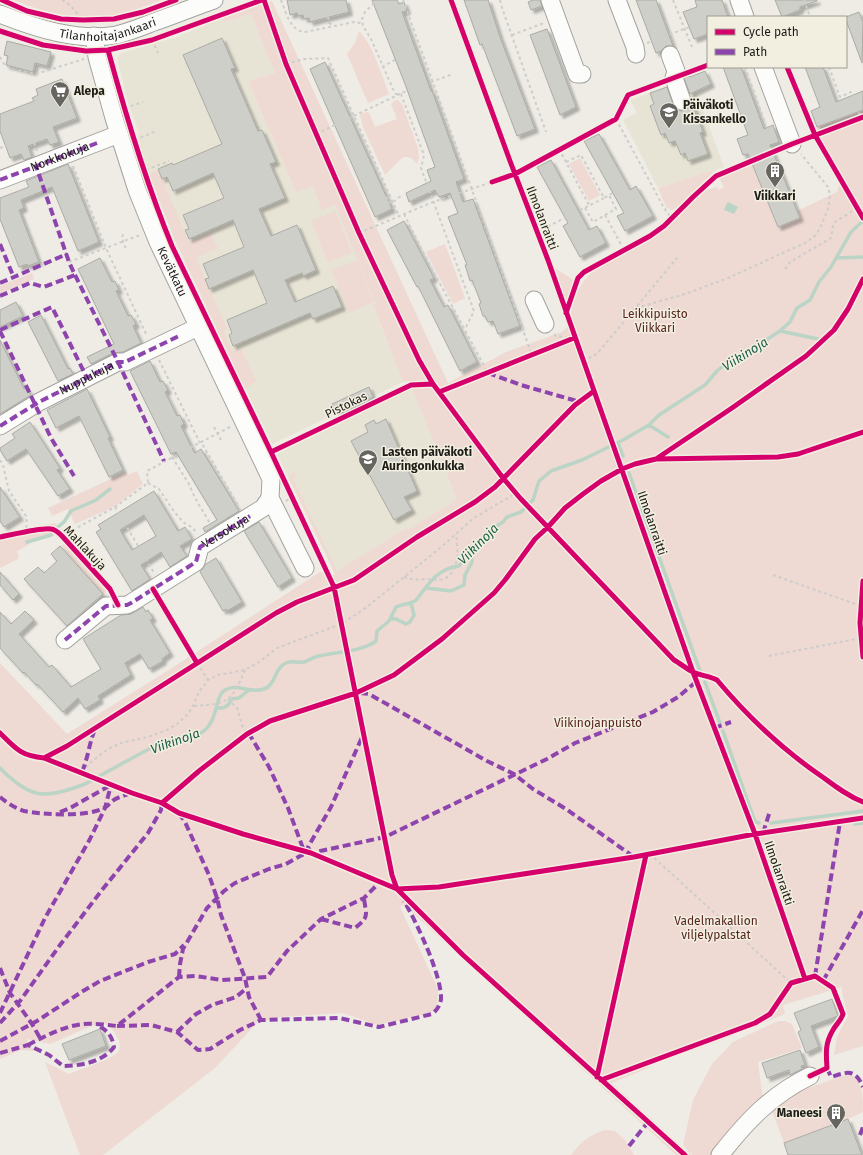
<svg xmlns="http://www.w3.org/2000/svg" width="863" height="1155" viewBox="0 0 863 1155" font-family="'Fira Sans',sans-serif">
<defs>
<filter id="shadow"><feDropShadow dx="3.5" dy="3.5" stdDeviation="1" flood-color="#0004"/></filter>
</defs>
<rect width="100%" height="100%" fill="#eeece5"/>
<path fill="#e8e4d5" d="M251,14L275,73L248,81L296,192L313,185L335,205L378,303L373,306L403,382L272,444L175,240L137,141L139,133L128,103L117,58L121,53L177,37L222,18L224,22Z
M690,75L724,167L658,188L623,120L637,113L630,100L682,81V79Z
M412,388L457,499L336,576L277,454Z"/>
<path fill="#efd9d3" d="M14,0H162C148,5 133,11 119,14C83,21 46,14 14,0Z
M272,1L448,383L506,352L562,332L572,323C568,304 580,284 592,272L665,230C679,218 688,200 704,191C707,189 712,189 716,187L719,190L724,187L719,178L752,165L778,227L800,218L797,211L837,192L840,182L809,130L863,110V1046L834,1055L837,1037L848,1016L842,993V987L783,1005L785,1014L722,1040L653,1064L648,1068L612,1083L691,1155H676L403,904L400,907L438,989L437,1010L422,1015L377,1025L343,1013L281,1017L258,1022L215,1068L103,1155H80L45,1062L69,1074C78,1070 113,1059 118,1052C121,1047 120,1041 117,1037C113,1029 110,1025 101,1022L50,1044L26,1039L35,1051L21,1050L0,1059V663L67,734L189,657L320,572L335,575L327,556L289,478V475L294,472L297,475L293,478L337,571L407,528L408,530L457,499L409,381L403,382L373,305L376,304L335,205L322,210L313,186L296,192L248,81L275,73L251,14L224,22L222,18L252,7Z
M359,31C371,41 383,78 389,94L368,103L347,54L355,43Z
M396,100H398L402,104L418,148L419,158L417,164C413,159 409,155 402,158L385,175L363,127L360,114L367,112L369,113L375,127L397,119L391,104Z
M580,158L600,195L589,201L569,164Z
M158,169L189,243L210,233L218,248L196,258L227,329L224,332L232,351L241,348L256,381L245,389L175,240L149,174Z
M717,169L675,209L671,210L666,207L658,188Z
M335,211L352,253L328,262L311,221Z
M445,244L465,298L453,304L426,252Z
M357,260L374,302L349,313L332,270Z
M553,267L572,279L573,281L566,304Z
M32,273L34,279L0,294V286Z
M137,471L143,484L114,507L75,524L68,509L52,516L48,508L126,472L128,475Z
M55,523L59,528L56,535L31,543L16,552L19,554L18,559L0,568V533Z
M65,543L107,590L103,594L61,546Z
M778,1021H785L792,1024L802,1048L758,1062L763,1100L712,1155H692L683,1145L693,1100L712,1064L733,1042Z
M848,1074C863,1079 863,1096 863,1112L848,1119L784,1143L771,1108L786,1096Z
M605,1130L615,1131L625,1140L634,1155H571C582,1141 588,1136 605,1130Z"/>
<path fill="#bad4c6" d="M728,202L738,207L734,214L724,210L727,203Z"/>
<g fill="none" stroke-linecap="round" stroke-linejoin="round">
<path stroke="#bad4c6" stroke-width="3.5" d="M836,258L863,257
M780,331L818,339
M649,425L668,437
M618,443L623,456
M629,473L700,671
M58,527L64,522L71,511L96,500L110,489
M27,542L51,535
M426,588L451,591L464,585L465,575L472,562L471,549
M390,619H396L406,624L410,622L414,615L411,603
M705,682L720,723
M217,708H223L228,705L232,699L239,698L249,690
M723,731L754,819L756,822L759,823
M0,768C8,777 24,790 36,793C50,797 72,789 85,784C109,771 133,757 157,745C172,738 193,741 206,729C218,718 215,696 225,690C237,683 251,694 264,689C276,685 274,668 286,663C292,660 298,663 304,662C308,661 312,658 315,657C333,652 362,652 376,641L377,631L389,621L396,607C402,604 412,604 416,600C419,597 421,593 424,590C433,577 443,568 459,566L471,549L495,527L503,522L507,517L521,512L533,500L539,481L551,471L582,460L623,440L649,425L659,415L705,385L717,371L723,366L752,353L769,338L780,331L790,322L797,308L810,300L819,282L831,267L851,232L863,221
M771,823L863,811
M855,824L863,823"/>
</g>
<path fill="#cfcfca" stroke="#ababa6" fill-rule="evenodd" filter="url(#shadow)" d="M287,0H346L349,12L310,22L309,18L304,19L303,15L298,16L297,13L290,15Z
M372,0H397L399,4L404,2L407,11L402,12L431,91H432L434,96L464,179L456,182L463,202L473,199L520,326L498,334L493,321L488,322L485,316H483L479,304L481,303L472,280L470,281L465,265H467L448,217L458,213L450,193L439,197L435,190L409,202L406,193L431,181L427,170L435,167L405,84Z
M464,0H488L500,37L535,129L517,136L482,44L480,45Z
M533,0H540L542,6L531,10L528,2Z
M636,0H656L673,46H666L661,51L656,53Z
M695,0H722L728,17H708V34L694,39L683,12L697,7Z
M775,0H817V1L800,7V10L782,17Z
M859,12L863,22L862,63L846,20V17Z
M547,29L576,107L560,115L530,35Z
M222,38L235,68L231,69L258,131L262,130L276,162L270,164L285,198L259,209L271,236L297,225L316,270L303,276L302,273L285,280L295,302L333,286L342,307L313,319L310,313L233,346L229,335L232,333L227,320L267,303L253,270L209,289L205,279L209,278L203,264L244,247L233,220L189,239L185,230L189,229L183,215L224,198L213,173L173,191L167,177L162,179L158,169L172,163L173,165L222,144L183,55Z
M7,41L51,52L47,66L35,63L33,72L6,65L8,56L4,55Z
M325,62L392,209L375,217L310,69Z
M723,67H741L764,129L773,125L779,142L770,145L800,218L778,227L748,154L743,155L737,139L748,135Z
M805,67H823L836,102L863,91V110L817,127L811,111L820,107Z
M705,71L711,84L690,94L684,78L689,76L690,77Z
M62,79L77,118L53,127L59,142L50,145L47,139L28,146L32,157L24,160L21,154L10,158L0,131V114L34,101L32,98L38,95L36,89Z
M667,87L673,104L676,109L681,111L686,110L690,107L692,103L703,132L700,133L708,154L688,161L685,153L681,155L675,141L669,143L665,133L661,135L650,106L654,104L650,93Z
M599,134L630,190L636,186L653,216L625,231L617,216L624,213L584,141Z
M551,160L589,230L597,226L606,243L580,257L563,226L568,223L537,167Z
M68,164L99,242L78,251L52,187L21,200L24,208L19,210L39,262L28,266L27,264L19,267L0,219V198L29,187L26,181Z
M404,221L434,278L430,280L444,307L448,305L477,362L460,371L418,286L417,287L387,230Z
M100,258L112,282L115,281L119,290L116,291L128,316L131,315L136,324L133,326L141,343L123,352L113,353L91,364L87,357L114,344L78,269Z
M16,302L23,316L0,327V310Z
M41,315L68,369L70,368L73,374L58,381L28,322Z
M0,340L24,389L27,388L31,395L0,414Z
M150,361L160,382L163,381L168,390L165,392L177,416L180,415L184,424L181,426L194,452L195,453L201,449L239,511L205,532L203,528L217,520L176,452L171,454L130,371Z
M369,387L373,397L337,414L332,404Z
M87,389L110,437L108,438L123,470L109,477L79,416L56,428L47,410Z
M386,419L417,491L404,497L412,510L394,520L351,441L368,432L365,425L374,420L376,424Z
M30,422L60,468L57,470L70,489L58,496L26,449L7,461L0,450V448L15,438L12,434Z
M0,487L20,517L4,527L0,521Z
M154,491L178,531L185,527L192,539L180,546L187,556L170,567L161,552L141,565L150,579L132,591L96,532L101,529L98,525ZM144,515L156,536L132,550L120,530Z
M259,522L292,578L278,587L244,531Z
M60,546L103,594L67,626L24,579L38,567L44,573L57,561L51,554Z
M216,558L242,602L227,611L226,609L223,611L200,572L206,564Z
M0,572L19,594L13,600L0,585Z
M143,607L146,612L148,610L153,618L150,620L170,653L162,659L163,661L149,669L140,654L125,663L131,675L98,696L100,700L85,709L78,698L63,712L37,684L36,685L24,672L23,673L0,648V612L11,624L25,611L34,620L19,634L49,667L52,665L71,687L101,669L83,639L121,615L131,614Z
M832,999L838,1016L811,1026L819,1047L806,1053L798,1032L801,1030L794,1013Z
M100,1029L106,1046L69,1060L62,1044Z
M800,1050L805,1065L801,1066L802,1069L790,1075L789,1070L767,1078L762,1063Z
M848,1119L862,1155H788L784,1143Z"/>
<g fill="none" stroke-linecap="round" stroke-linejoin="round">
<defs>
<g id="minor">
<path d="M550,0L577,74H582"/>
<path d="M617,0L635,47L636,54"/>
<path d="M739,0L745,17"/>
<path id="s1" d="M0,14C35,28 78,42 116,35C129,32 141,27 154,22C174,15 194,7 214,0"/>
<path id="s2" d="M94,36L97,57L114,118L137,190L158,242L271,479L270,498L305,568"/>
<path d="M670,55L676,71L674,78L682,101"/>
<path d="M763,67L792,144"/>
<path id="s3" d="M0,180L119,134"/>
<path d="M534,300L545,324"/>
<path id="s4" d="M0,426L39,402L118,362H125L198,327"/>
<path id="s5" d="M65,640L106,606L127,605L131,603L196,562L200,547L263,508L270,498"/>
<path d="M720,1155C747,1121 771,1095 810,1076"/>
</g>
</defs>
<use href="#minor" stroke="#a4a29e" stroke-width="19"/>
<path stroke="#cdcdcb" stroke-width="2" stroke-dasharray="3 3" stroke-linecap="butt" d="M62,0L70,5L83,20
M281,0C286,12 290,31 305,32L354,22L360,23L362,25
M403,0L532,355
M500,0L501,5L546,132
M673,0L692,47
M804,0L810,17
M374,3L365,12L362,19L363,26L371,39L393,89L396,94H401L424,155L421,168L474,311L465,329
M328,17L329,23L333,25
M716,17L728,13
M512,35L544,23
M152,40L158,53
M647,43L708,20
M0,57L4,64L11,69L36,74L84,59
M286,64L304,59L328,58L399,216
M382,67L395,60
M745,67L765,123
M829,67L840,97L851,92L861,118
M125,108L143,102
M616,119L664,208L672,219
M316,134L404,92L453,74
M135,140L156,131
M0,148L31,135L37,151
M559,149L589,205
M566,162L581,155L604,198L623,187
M73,166L106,248L147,336
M146,170L169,161
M386,197L392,202
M585,208L593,222L605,215L624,250
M404,214L423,252L488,373
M605,215L616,209L609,195
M537,232L604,198
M359,233L433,202L492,182
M123,234L122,238L125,247L128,248
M69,262L140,235
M785,269L790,262L831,238L833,226L835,222L851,212L856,204
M636,308L685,294L728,278L807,242L816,235L821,226L828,209L830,195L828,187L801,154
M554,334L556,336L574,338
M159,360L200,443
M583,360L594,356L602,348L677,258
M214,427L221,440
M230,427L201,442L239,507
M172,457L189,484L195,498L211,525
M0,460L3,465L9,491L26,516L27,524L25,532
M640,463L643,468
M148,483L159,489L173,510L183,522L193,528L197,534
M286,501L292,497
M115,507L154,573
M62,536L115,507L148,483L147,471L201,442
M773,575L861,606
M404,577C413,580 415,580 425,579C431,579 437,581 444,579C460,572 458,548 456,534
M769,656L861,638
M197,663L208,680
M228,699L237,708L242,725L247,734
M194,706C227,704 232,702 245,670
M82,772L91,762L108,749L121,743L148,737L167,730L177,724L187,715L193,706L199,692L208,680L218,675L245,670L259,662L277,648L341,624L363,610L440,548L474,518L516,493
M650,854L791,983"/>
<use href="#minor" stroke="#fcfcfb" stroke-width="17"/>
<path stroke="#cdcdcb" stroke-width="2" stroke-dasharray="3 3" stroke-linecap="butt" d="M388,202L392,203L402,195"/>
<path stroke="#8e44ad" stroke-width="4" stroke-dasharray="8 4" stroke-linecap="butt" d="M0,180L97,143
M0,244L14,278
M75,275L118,362L164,461
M0,283L67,254
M0,296L30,283L44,287L75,275L69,262L36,166
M0,330L52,307L87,378
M0,331L51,438L74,476
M488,373L521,385L580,402
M0,426L39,402L118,362H125L179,336
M65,640L106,606L127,605L131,603L196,562L200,547L250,516
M360,693L369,694L487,761L514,774L533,789L566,809L634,857
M714,728L731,722
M247,734L251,737L269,767L288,808L304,851
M82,772C88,758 89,744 95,729
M0,797C7,803 15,808 24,811C43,815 88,817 104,808C107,807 109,804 111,802C117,797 124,796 131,793
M60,812L70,808L111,785
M179,813L185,822L209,875L217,898L221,915L245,978L249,997L261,1020
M763,833L770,811
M311,853L308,847L331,807L363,735
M321,919L355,928C370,916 366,916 364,898
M0,968L10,993L32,1024L40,1038
M815,976L840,822
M179,977L180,964L183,949L207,908L224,891L235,883L269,869L286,864L302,855L385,837L547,759L575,743L653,712L678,697L697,681
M823,981L863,910
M0,1013L45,918L90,839L105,808L111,785
M0,1023L20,1001L60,945L102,890L148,833L161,810L162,803
M117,1026L151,1025L177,1032L198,1050L210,1049L240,1030L261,1020L339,1018L379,1027L432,1014C437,1010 440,1006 441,999C442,976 416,921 404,901
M177,1032L196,1014L212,1005L236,997L247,988
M0,1041L37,1021L83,991L100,981L148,962L175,954L184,945
M28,1045C45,1036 64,1026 83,1024C94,1023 106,1025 117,1026L179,977L196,976L222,980L267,977L287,951L321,919L364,898L380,882
M0,1053L28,1045L49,1055L63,1066C80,1066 103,1062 114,1047C112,1035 107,1031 98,1025
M827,1068L831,1077C847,1072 855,1068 863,1087
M860,1135L863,1127
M629,1146L648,1122"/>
<defs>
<path id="cycleway" d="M2,0L27,11L61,19L83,20L114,19L143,12L176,0
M264,0L286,64L359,233L419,360L433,384L439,392L574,338
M451,0L510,161L548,260L693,672L755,834L805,979
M0,31L43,45L86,51L108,50L152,40L262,0
M108,50C126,116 146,183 172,246L271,452L334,587L392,875L397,889
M787,67L815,135L863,218
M492,182L515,174L616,119L628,95L708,65
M566,313L578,278L584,272L650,236L664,226L693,197L716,176L792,144L863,117
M439,392L503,478L520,498L674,660C681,664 687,669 693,672C701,676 710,676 717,680C748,717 784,751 824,778C836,787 848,796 863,802
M271,452L411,385L433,384
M656,459L778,457L798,454L863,432
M0,537C11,535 43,527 51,529C55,529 59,533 62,536L110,589L118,605
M863,581L860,623L863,657
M153,589L197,663
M0,733C16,749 21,756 44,758L132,793L162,803L179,813L243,834L311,853L397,889L463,955L685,1155
M44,758L67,746L276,613L297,602L354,580L417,537L475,502L495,487L575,405L594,391
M162,803L199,771L247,734L270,721L356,693L394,675L442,639L494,593L505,580L535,539L548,527L565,508L583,494L601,481L622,469L635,464L656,459L732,408L806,356L834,330L848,309L863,279
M397,889L439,887L634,857L755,834L863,818
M597,1077L646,855
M601,1080L755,1023L770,1014L791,983L815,976L833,988L843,1014C841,1021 836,1024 833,1030C825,1043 826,1053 827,1068L810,1076"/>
</defs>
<use href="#cycleway" stroke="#f2efe1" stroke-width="8"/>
<use href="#cycleway" stroke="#d6006c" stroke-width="5"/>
</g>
<defs>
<symbol id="supermarket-pin" viewBox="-11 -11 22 30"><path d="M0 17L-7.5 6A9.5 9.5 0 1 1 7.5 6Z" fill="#676560" stroke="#f2efe1"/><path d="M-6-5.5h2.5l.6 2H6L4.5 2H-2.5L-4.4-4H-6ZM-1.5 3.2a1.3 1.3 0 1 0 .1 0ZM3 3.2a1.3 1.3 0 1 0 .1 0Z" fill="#fff"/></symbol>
<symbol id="school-pin" viewBox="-11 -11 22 30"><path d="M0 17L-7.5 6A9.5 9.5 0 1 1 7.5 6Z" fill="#676560" stroke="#f2efe1"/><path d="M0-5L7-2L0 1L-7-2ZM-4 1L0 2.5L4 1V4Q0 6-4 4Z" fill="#fff"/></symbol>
<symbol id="building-pin" viewBox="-11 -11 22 30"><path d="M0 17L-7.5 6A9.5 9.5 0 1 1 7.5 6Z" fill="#676560" stroke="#f2efe1"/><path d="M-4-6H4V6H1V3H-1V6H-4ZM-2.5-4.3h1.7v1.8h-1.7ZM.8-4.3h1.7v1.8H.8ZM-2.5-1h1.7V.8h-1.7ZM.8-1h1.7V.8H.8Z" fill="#fff"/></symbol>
</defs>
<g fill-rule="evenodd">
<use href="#supermarket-pin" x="49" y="80" width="22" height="30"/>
<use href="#school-pin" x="658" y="101" width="22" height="30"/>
<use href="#building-pin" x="764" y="160" width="22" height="30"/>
<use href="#school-pin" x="357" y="448" width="22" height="30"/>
<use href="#building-pin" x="825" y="1102" width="22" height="30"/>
</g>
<g text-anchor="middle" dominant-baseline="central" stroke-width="3" stroke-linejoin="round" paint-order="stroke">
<g font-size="12" fill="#1e1d18" stroke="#f2efe1">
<text stroke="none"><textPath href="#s1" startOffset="112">Tilanhoitajankaari</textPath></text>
<text stroke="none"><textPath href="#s3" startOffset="64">Norkkokuja</textPath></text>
<text transform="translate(542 218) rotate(69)">Ilmolanraitti</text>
<text stroke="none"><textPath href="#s2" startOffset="249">Kevätkatu</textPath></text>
<text stroke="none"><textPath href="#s4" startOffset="99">Nuppukuja</textPath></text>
<text transform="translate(346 405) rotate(-26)">Pistokas</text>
<text transform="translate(652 523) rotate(71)">Ilmolanraitti</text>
<text stroke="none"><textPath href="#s5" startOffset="201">Versokuja</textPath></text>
<text transform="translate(85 548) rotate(47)">Mahlakuja</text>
<text transform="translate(779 873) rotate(71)">Ilmolanraitti</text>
</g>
<g font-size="12" font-weight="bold" fill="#1e1d18" stroke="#f2efe1" text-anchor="start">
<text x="74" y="91">Alepa</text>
<text x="683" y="105">Päiväkoti<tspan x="683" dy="14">Kissankello</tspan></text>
<text x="775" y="196" text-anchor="middle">Viikkari</text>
<text x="382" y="452">Lasten päiväkoti<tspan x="382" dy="14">Auringonkukka</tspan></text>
<text x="822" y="1113" text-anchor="end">Maneesi</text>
</g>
<g font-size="12" fill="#582520" stroke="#f2efe1">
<text x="655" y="314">Leikkipuisto<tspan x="655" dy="14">Viikkari</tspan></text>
<text x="598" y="723">Viikinojanpuisto</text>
<text x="716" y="921">Vadelmakallion<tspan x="716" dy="14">viljelypalstat</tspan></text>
</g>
<g font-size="13" font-style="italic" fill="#185c45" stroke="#f2efe1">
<text transform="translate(745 354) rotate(-32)">Viikinoja</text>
<text transform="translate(478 544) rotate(-45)">Viikinoja</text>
<text transform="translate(175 741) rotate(-20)">Viikinoja</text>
</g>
</g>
<rect x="707" y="16" width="140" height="52" fill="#f2efe1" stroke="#9d9b91"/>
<rect x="715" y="29" width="20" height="6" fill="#d6006c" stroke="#9d9b91"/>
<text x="743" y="36" font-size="12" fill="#1e1d18">Cycle path</text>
<rect x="715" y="49" width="20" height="6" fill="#8e44ad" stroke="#9d9b91"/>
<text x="743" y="56" font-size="12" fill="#1e1d18">Path</text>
</svg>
